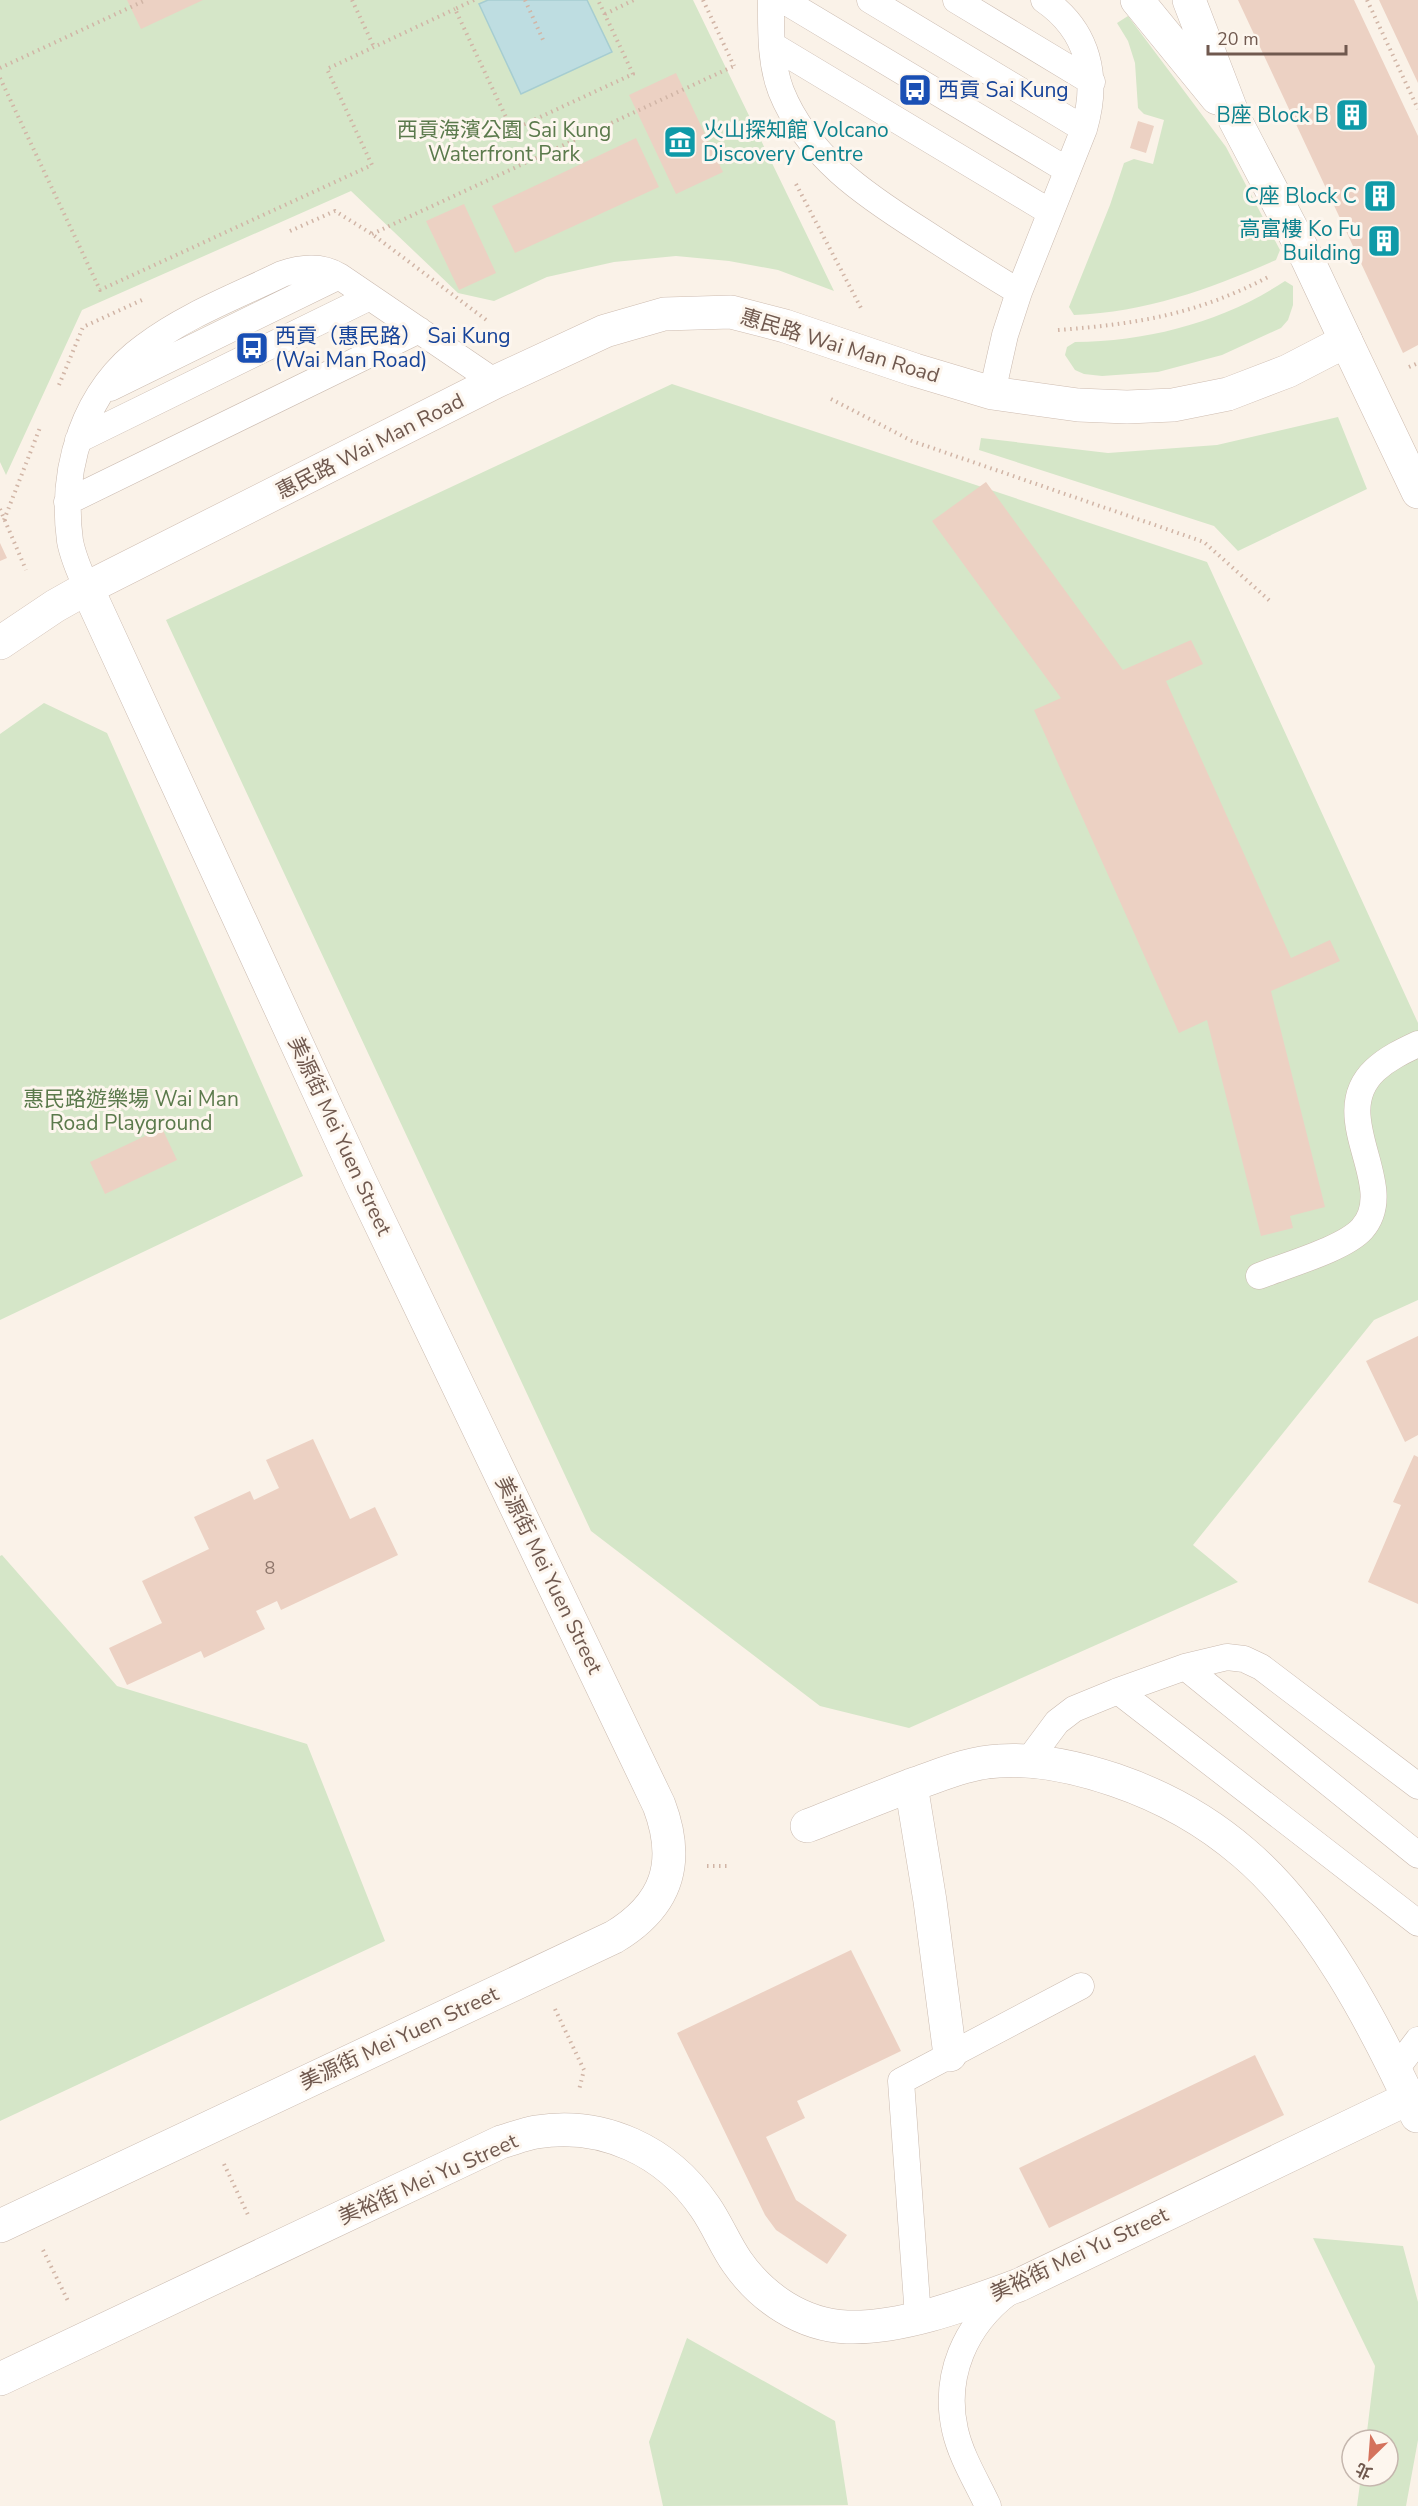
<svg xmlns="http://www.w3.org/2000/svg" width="1418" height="2506" viewBox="0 0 1418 2506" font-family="'Nunito Sans','Noto Sans TC',sans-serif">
<rect width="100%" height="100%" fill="#faf2e8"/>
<path fill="#d5e6c8" d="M0,0H693L834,291L778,270L729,261L676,256L614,262L547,277L494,301L458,293L351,191L82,310L6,475L0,462Z
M1128,16L1226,147L1280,250L1276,260C1210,289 1147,312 1074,315L1069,307L1110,205L1124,163L1134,159L1153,164L1164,120L1144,114L1138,108L1135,63L1128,41L1117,23Z
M1285,281L1293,286V305L1288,320L1281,328L1222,355L1158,372L1102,376L1084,374L1075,370L1065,355L1067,347L1075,342C1149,341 1223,322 1285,281Z
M672,384L1207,562L1418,1023V1300L1374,1320L1193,1545L1238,1582L909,1728L820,1706L591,1531L166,620Z
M1338,417L1367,489L1238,551L1214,526L979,450L981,438L1108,453L1217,445Z
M44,703L107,733L303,1176L0,1320V734Z
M2,1555L117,1686L307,1744L385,1941L0,2121V1556Z
M1313,2238L1403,2246L1418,2302V2440L1406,2506H1357L1361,2476H1388V2440H1366L1375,2366Z
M687,2338L835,2421L848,2505L663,2506L649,2442Z"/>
<path fill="#bedde1" stroke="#a6cdd1" stroke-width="1.5" d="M488,0H587L612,52L521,94L479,4Z"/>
<path fill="#ecd1c3" d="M127,0H203L141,29Z
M1238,0H1354L1418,136V345L1403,353Z
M1379,0H1418V83Z
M676,73L723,172L676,194L629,95Z
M1138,121L1154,126L1146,153L1130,148Z
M636,138L659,187L515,253L492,206Z
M464,204L496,273L459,290L426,221Z
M986,482L1123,670L1191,640L1203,664L1166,681L1291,958L1330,940L1340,961L1271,991L1325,1207L1290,1216L1293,1228L1261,1236L1207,1020L1179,1033L1034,710L1061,698L932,521Z
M0,543L7,558L0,561Z
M162,1128L177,1160L105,1194L90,1162Z
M1418,1336V1435L1405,1442L1366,1361Z
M313,1439L350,1519L375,1507L398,1555L281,1610L277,1601L256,1611L265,1629L204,1658L201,1651L127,1685L109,1648L162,1623L142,1581L209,1549L194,1517L250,1491L254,1500L279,1488L266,1460Z
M1414,1455L1418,1457V1604L1368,1582L1401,1505L1393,1502Z
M851,1950L901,2051L797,2101L805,2118L766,2137L796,2200L847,2235L827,2264L776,2230L765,2215L677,2033Z
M1255,2055L1284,2115L1049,2228L1019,2168Z"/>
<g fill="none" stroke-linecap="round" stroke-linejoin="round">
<defs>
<path id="lane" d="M771,0C771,30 770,62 781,91C807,156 865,195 922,231C954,252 986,272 1019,292
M783,0L1067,170
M870,0L1084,129
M956,0L1092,82
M772,45L1050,212
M110,388L339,276
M992,393L1005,335L1019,292L1084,129C1099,78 1089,31 1044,0
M78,440L370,297
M67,502L419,330
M87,588C80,573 73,557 70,541C60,468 84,390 145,346C186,315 237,296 282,274C302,267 321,265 339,276L495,382
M1259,1276C1286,1265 1344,1249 1362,1229C1401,1185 1325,1117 1375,1070C1388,1058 1403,1051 1418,1044
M1185,1667L1418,1855
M1118,1691L1418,1923
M1028,1761L1057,1722L1074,1709L1118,1691L1185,1667L1227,1657L1244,1659L1261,1667L1418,1786
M1396,2069L1418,2040
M918,2317L901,2081L1081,1986
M988,2506C977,2482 961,2457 955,2430C943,2376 965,2325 1009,2292"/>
<path id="street" d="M1137,0L1217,98
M1189,0L1235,120L1307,258L1346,341
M911,1785L930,1901L950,2055
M807,1826C843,1812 880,1797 917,1783C943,1774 971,1762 999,1761C1038,1758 1079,1768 1115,1780C1162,1796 1206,1820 1244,1853C1319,1917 1376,2027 1417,2116
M0,2226L614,1937C667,1905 681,1863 659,1805L360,1181L87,588
M0,2379L501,2142C512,2139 524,2134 536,2132C603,2121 667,2151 705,2207C717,2224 725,2245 737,2262C762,2298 802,2325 847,2327C902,2329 967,2304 1019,2285L1409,2098"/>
<path id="secondary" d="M0,643L55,606L87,588L495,382L605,331L664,314L731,312L785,326L915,370L992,393L1078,405L1127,407L1173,405L1228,394L1288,371L1346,341L1418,492"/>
</defs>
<use href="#lane" stroke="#cabaaf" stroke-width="27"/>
<use href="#street" stroke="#cabaaf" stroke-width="34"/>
<use href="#secondary" stroke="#cebcb0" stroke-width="34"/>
<path stroke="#d1b5a6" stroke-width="4" stroke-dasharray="1.5 4.5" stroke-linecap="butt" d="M352,0L374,47
M474,0L455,9L512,130L633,74L598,0
M525,0L544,42
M703,0L734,66
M1367,0L1418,109
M605,14L634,0
M0,68L146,0
M0,78L100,290L372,165L327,69L455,9
M796,184L861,308
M290,231L335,211L372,234L489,322
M372,234L734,66
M1058,330C1138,324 1198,314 1270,276
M1409,367L1418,363
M59,385L83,327L142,300
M831,399L912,441L1204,542L1270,601
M0,509L26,570
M4,520L41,425
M707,1866H728
M555,2009L584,2070L579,2090
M224,2164L249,2217
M43,2250L69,2303"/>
<use href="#lane" stroke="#fff" stroke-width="26"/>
<use href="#street" stroke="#fff" stroke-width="33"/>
<use href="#secondary" stroke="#fff" stroke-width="33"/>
</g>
<defs>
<symbol id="bus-square" viewBox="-11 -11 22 22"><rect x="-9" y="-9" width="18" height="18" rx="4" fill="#1a4fb4" stroke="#fdf6ee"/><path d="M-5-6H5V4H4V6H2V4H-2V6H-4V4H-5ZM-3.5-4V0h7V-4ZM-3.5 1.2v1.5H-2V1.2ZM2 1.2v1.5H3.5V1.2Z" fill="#fff"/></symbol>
<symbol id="building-square" viewBox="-11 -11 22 22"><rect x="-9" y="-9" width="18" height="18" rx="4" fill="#0f9aa8" stroke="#fdf6ee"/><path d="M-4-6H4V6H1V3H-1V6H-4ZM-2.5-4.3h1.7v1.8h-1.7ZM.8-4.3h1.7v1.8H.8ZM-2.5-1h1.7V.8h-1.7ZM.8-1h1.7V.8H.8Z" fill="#fff"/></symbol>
<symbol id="museum-square" viewBox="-11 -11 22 22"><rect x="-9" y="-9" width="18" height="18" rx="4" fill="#0f9aa8" stroke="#fdf6ee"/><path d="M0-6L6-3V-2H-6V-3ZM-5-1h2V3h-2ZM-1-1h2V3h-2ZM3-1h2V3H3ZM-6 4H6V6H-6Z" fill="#fff"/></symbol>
</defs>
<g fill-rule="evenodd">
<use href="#bus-square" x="896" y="71" width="38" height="38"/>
<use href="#building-square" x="1333" y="96" width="38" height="38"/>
<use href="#museum-square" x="661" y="123" width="38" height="38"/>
<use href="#building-square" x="1361" y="177" width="38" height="38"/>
<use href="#building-square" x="1365" y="222" width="38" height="38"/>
<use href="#bus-square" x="233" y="329" width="38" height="38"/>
</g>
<g text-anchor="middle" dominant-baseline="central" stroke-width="6" stroke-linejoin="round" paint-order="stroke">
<g font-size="18" fill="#8f776c">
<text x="270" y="1568">8</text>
</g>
<g font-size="21" fill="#164399" stroke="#fdf6ee" text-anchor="start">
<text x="938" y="90">西貢 Sai Kung</text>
<text x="275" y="336">西貢（惠民路） Sai Kung<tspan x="275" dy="24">(Wai Man Road)</tspan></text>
</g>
<g font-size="21" fill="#0d838f" stroke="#fdf6ee" text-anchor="end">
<text x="1329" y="115">B座 Block B</text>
<text x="703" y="130" text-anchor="start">火山探知館 Volcano<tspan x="703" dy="24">Discovery Centre</tspan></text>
<text x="1357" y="196">C座 Block C</text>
<text x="1361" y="229">高富樓 Ko Fu<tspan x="1361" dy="24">Building</tspan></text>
</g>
<g font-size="21" fill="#5b7a4c" stroke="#fdf6ee">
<text x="504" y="130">西貢海濱公園 Sai Kung<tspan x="504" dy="24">Waterfront Park</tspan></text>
<text x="131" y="1099">惠民路遊樂場 Wai Man<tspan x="131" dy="24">Road Playground</tspan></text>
</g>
<g font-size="21" fill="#70594f" stroke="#fdf6ee">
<text transform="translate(840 346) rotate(17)">惠民路 Wai Man Road</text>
<text transform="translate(370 446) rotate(-27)">惠民路 Wai Man Road</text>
<text transform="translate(340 1136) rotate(65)">美源街 Mei Yuen Street</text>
<text transform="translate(549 1575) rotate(64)">美源街 Mei Yuen Street</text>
<text transform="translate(399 2038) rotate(-25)">美源街 Mei Yuen Street</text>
<text transform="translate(428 2179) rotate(-24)">美裕街 Mei Yu Street</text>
<text transform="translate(1079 2254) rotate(-25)">美裕街 Mei Yu Street</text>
</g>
</g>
<g transform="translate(1370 2458) rotate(205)"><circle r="28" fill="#fdf6ee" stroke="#c5b7ae" stroke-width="1.5"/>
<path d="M0-4.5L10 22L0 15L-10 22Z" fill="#d4725c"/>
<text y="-9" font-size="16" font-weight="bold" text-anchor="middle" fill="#70594f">北</text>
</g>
<path d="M1208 45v9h138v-9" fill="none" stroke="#70594f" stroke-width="3"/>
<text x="1217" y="45" font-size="18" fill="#70594f" stroke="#fdf6ee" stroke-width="4.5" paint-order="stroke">20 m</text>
</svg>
